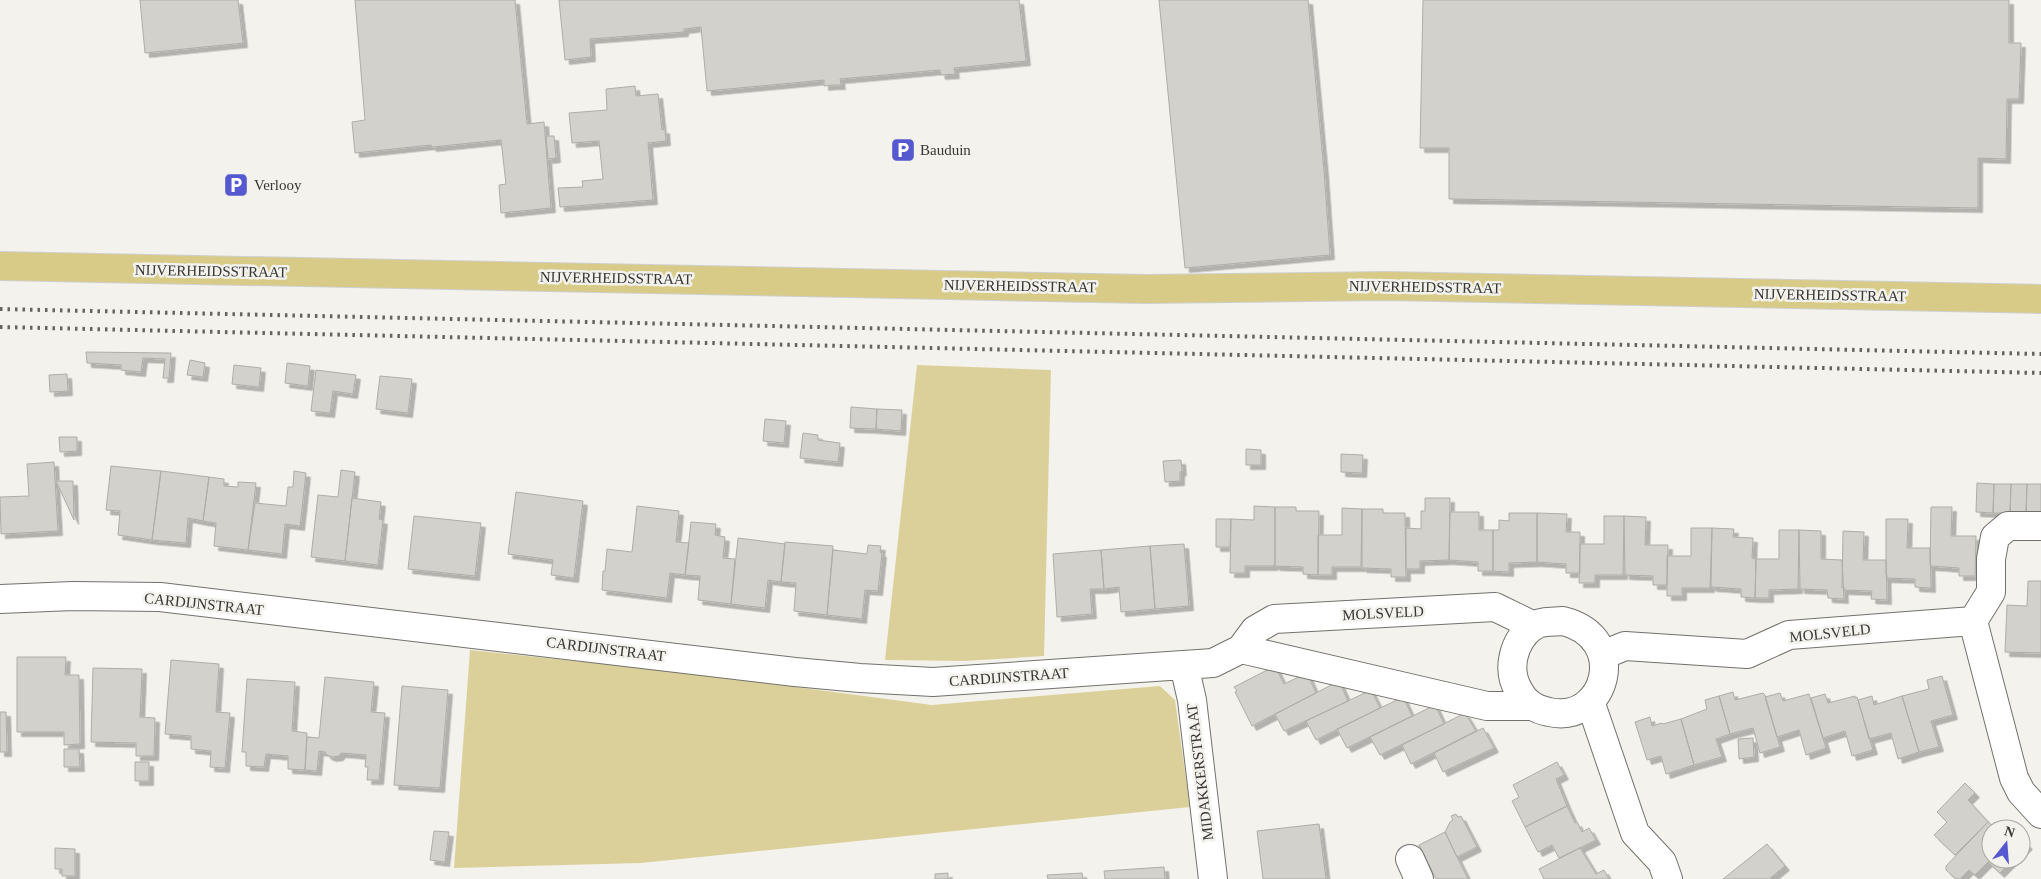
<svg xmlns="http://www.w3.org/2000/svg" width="2041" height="879" viewBox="0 0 2041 879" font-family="Georgia,serif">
<defs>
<filter id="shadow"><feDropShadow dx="4.5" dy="4.5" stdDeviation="0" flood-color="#0004"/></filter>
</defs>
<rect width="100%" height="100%" fill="#f3f2ed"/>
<path fill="#dcd09a" d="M917,365L1051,370L1044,656L964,661L885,660Z
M470,650L690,673L932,705L1160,686L1175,700L1190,807L641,863L454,868Z"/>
<path fill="#d2d1cc" stroke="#aeada8" filter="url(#shadow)" d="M140,0H238L243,43L145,53Z
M355,0H515L527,124L544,122L551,208L501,213L499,185L506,184L501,140L432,147L431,145L355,153L352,122L365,120Z
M559,0H1019L1026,61L954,68L955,74L941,75L940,70L840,79L841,85H832L824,86V80L707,91L701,27L684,29V32L590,39L591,57L565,60Z
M1159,0H1308L1324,171L1330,255L1185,268Z
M1423,0H2009V43H2021L2019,99H2007L2006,159L1978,158V208L1449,199V148H1420Z
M635,86L636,96L658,94L662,130L665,129L666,141L648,143L653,200L560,207L558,188L583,187L582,181L603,179L599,141L572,143L569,113L607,110L606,89Z
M546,136H554L556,158L548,159Z
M86,352L171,353L169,378H163L165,359L143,358L141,372L121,370V365L87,363Z
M190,360L205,363L203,377L187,375Z
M287,363L310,366L308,386L285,383Z
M234,365L261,368L259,387L232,384Z
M316,370L356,375L353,394L333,391L330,413L311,411Z
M67,374L68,391L50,392L49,375Z
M380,376L412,379L408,413L376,409Z
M851,407L877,409L876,429L850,428Z
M877,409L902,410L901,431L876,429Z
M765,419L786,421L784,443L763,441Z
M803,433L818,435V440L840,443L838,462L800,458Z
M59,437H77V451L60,452Z
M1246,449L1261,450V465H1246Z
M1341,454L1363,455L1362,473L1341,472Z
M1181,460L1182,471L1180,472V481L1165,482L1163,461Z
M54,462L58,531L1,534L0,497L29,496L27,464Z
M111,466L161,471L152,540L118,535L120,511L106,510Z
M341,470L355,472L345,561L311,557L318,495L338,497Z
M161,471L209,477L203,521L188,518L186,543L152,540Z
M294,471L306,473L300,526L285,524L282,554L248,550L255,503L286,506L288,487H293Z
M209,477L224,479V486L238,487V482L256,483L248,550L214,546L216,523L203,521Z
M56,481H73L74,520Z
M1977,483L1994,484L1993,513L1976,512Z
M1994,484H2011L2010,513H1993Z
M2011,484H2027L2026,513H2010Z
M2027,484H2041V514L2026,513Z
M516,492L583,501L574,578L551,575L553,560L508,554Z
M352,498L381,502L379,519L383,520L378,565L345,561Z
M1425,498H1450L1449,560L1420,561V569H1406V528L1421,529V511H1425Z
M637,506L679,511L676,542L689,543L685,575L670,573L667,598L602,590L603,571H605L607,549L632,552Z
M1254,506L1275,507V563L1273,566H1245V573H1230L1231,519L1254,520Z
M1275,507H1296V511H1319L1318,575L1303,574V567L1275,566Z
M1931,507H1952L1951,536H1976L1975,576H1959V568L1931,566L1930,564Z
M1342,508L1362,509L1361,567H1332V575H1318V535H1342Z
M1362,509H1383V513H1405L1406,577H1391V569L1362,568Z
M1450,512H1479V530H1493V571H1478V562L1449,560Z
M1509,513H1537V562L1509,563V572L1493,571V530H1499V520L1509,521Z
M1537,513L1567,514L1566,532H1580V573H1566V564L1537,562Z
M414,516L481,523L475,576L408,569Z
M1604,516H1624L1623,575H1595V583H1579L1580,544H1604Z
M1624,516L1646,517L1645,545H1668L1667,585H1653V576L1625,575Z
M1216,519H1231L1230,547H1216Z
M1886,519H1908L1907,548H1930L1931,588L1915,587V579L1887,578V575H1886Z
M691,522L716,524L715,535L725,537L723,558L735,559L731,604L698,600L700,576L685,575Z
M1691,528H1712L1710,588H1682V596H1667V556H1691Z
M1712,528L1734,529L1733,537L1753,538L1752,558L1756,559L1755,598L1741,597V589L1712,587L1711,585Z
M1779,530H1799L1798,589L1769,590V598H1755L1756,559H1779Z
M1799,530L1821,531V559L1842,560L1844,599L1828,598L1827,590L1800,589Z
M1843,531L1864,532L1863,560H1886L1887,600L1871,599L1872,591L1844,590V587L1842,588Z
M738,538L785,544L781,582L768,580L765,608L731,604Z
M785,542L833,546L827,615L794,611L796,583L781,582Z
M1184,544L1189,606L1155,609L1150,546Z
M868,545L881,546L880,552L882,553L878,591L865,590L862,619L827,615L833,550L867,554Z
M1150,546L1155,609L1121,612L1119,587L1104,589L1101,550Z
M1101,550L1104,589H1090L1092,614L1057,617L1053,554Z
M2028,581H2041V653L2005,652L2007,605L2027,606Z
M17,657H66L65,675H79L80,744L64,745V732H17Z
M171,660L219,664L216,712L230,713L225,768L210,767L211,751L191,749V736L165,734Z
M1275,666L1284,684L1307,673L1316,693L1252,726L1235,692L1237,691L1234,687Z
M93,668L142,669L140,717L155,718L154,756H136V743L91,742Z
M1942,676L1953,715L1931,721L1939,747L1919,752L1902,696L1929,689L1927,680Z
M325,677L374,682L371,712L385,713L379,780H367L368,767H365L366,755L341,753L339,756L332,757L327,755L325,752L319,751L317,771L305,770L307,737L319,738Z
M247,679L295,682L292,731L307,733L305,770L288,769V756L266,754L264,767L246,766V752H242Z
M1339,681L1348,701L1284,731L1275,714Z
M402,686L448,690L440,788L394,785Z
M1371,690L1380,708L1316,740L1306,721Z
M1733,692L1735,700L1763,693L1765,695L1780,747L1760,753L1753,728L1730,734L1719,696Z
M1780,693L1783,701L1809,694L1826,748L1806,755L1799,730L1777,737L1765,697Z
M1825,694L1828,703L1855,696V698L1857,697L1873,750L1852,756L1845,731L1823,738L1811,698Z
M1719,696L1730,734L1716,739L1722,757L1694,765L1681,719L1707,709L1705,700Z
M1872,696L1874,705L1902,696L1919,752L1898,759L1891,733L1869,739L1858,700Z
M1403,697L1412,716L1347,748L1337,729Z
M1435,705L1444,724L1380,755L1370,737Z
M0,712H6L7,752H0Z
M1465,713L1476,731L1411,764L1402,745Z
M1650,717L1652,726L1662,723L1663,724L1681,719L1694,765L1666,774L1661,756L1647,760L1635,722Z
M1483,728L1494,748L1443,772L1434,753Z
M1753,738L1754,757L1739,759L1738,739Z
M64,749H79L80,767H64Z
M135,762H149V781H135Z
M1557,762L1564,775L1556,779L1567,806L1525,827L1512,801L1519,797L1513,785Z
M1965,783L1975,793L1968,800L1988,822L1955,855L1934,835L1947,822L1937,812Z
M1567,806L1575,823L1577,822L1582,832L1589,828L1596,840L1559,858L1552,845L1538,852L1525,827Z
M1456,814L1458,817L1461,816L1477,847L1457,857L1445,832L1450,822L1453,820L1451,816Z
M1988,822L1996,829H1991V859H2014L2000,873L1988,862L1975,875L1969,870L1960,879H1956L1946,870V866Z
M1319,824L1326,879H1263L1257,831Z
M434,831L449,832L445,862L430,860Z
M1445,832L1457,857L1468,879H1436L1419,845Z
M2021,839L2028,845L2021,852Z
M1767,844L1785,866L1769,879H1723Z
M55,848L75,849V876H62V869H55Z
M1580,848L1596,874L1604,870L1609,879H1544L1539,869Z
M1164,867L1165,879H1105L1104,871Z
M948,873V879H935V874Z
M1082,873L1083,879H1048L1047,875Z"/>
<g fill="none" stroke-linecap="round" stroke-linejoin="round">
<defs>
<path id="minor" d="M2041,526H2008L1995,537L1991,559V592L1973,621L2014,778L2021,792L2041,814
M0,599L73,596L160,597L795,672L860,678L933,682L1213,663L1241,649L1255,630L1274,619L1495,607L1534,626
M1563,621C1631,638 1606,725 1549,712C1537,710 1525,703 1519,691C1506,670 1513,641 1533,626C1540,621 1554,622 1563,621Z
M1241,649L1487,706H1533
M1603,655L1625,646L1747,654L1789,635L1973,621
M1184,665L1192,700L1213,879
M1590,701L1635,833L1662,862L1668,879
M1410,859L1419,879"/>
<path id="major" d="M0,266L1146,289L1386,286L2041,299"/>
</defs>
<use href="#minor" stroke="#72716c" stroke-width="30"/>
<use href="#major" stroke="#cfcfcf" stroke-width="30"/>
<use href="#minor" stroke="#fff" stroke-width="28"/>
<use href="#major" stroke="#d8cb87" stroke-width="28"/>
<path stroke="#646360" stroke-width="4" stroke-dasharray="2.5 5" stroke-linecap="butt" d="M0,309L2041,354
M0,327L2041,373"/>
</g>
<defs>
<symbol id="parking-square" viewBox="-11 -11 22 22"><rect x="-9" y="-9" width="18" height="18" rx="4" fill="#5658cf" stroke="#f3f2ed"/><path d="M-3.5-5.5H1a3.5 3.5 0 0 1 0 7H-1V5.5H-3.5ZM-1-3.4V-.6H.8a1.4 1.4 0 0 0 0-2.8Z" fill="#fff"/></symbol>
</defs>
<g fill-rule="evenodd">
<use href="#parking-square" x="889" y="136" width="28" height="28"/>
<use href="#parking-square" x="222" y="171" width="28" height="28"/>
</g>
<g text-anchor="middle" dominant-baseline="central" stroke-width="5" stroke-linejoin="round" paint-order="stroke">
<g font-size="15" fill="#383735" stroke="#f3f2ed" text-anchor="start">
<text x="920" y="150">Bauduin</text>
<text x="254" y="185">Verlooy</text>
</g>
<g font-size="15" fill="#383735" stroke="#f3f2ed">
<text transform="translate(211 271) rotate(1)">NIJVERHEIDSSTRAAT</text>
<text transform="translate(616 278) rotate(1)">NIJVERHEIDSSTRAAT</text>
<text transform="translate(1020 286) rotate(1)">NIJVERHEIDSSTRAAT</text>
<text transform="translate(1425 287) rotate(1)">NIJVERHEIDSSTRAAT</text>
<text transform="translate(1830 295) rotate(1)">NIJVERHEIDSSTRAAT</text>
<text transform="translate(204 604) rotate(6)">CARDIJNSTRAAT</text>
<text transform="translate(1383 613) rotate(-3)">MOLSVELD</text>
<text transform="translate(1830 633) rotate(-6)">MOLSVELD</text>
<text transform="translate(606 649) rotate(7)">CARDIJNSTRAAT</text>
<text transform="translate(1009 677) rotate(-4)">CARDIJNSTRAAT</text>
<text transform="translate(1200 772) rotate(-97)">MIDAKKERSTRAAT</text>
</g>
</g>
<g transform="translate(2006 844) rotate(17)"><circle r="24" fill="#f3f2ed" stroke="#a8a7a3"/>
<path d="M0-4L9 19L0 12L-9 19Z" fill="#5658cf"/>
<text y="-8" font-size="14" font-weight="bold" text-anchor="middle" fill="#383735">N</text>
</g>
</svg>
